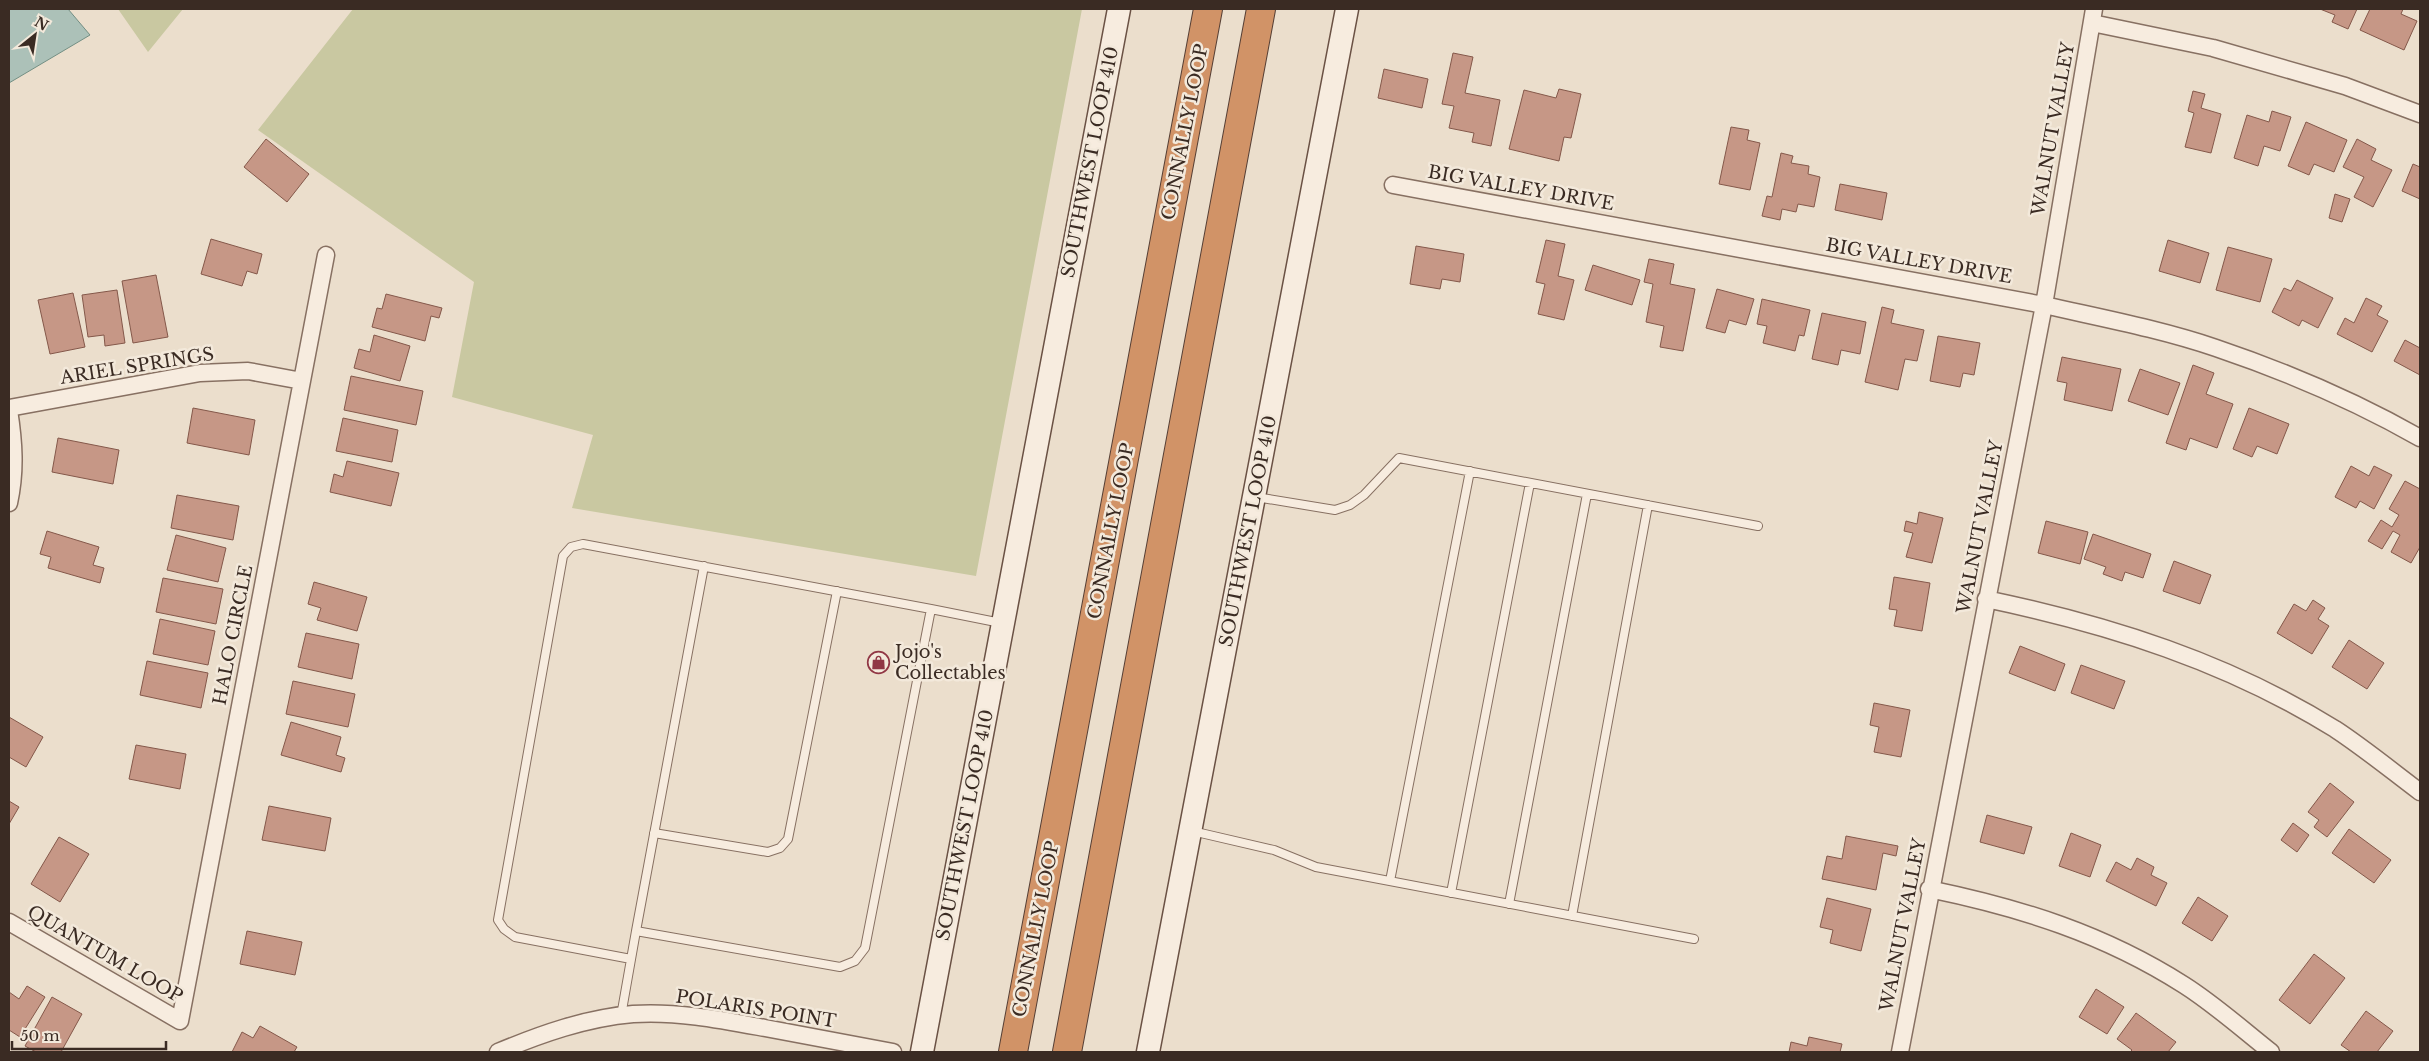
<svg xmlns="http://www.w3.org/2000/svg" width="2429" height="1061" viewBox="0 0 2429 1061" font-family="'Libre Baskerville',serif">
<rect width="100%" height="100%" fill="#ebdecc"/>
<path fill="#c9c8a1" d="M118,9H183L148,52Z
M353,9H1082L976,576L572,508L593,435L452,397L474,282L258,130Z"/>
<path fill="#acc1b8" stroke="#738f84" d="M9,9H68L90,35L9,83Z"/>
<path fill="#c69786" stroke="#84584a" d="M2320,9H2357L2348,29L2332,22L2335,15Z
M2370,9H2403L2401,14L2417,21L2404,50L2360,30Z
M1453,53L1473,57L1465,93L1500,100L1491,146L1472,142L1474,133L1449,128L1454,106L1442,104Z
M1384,69L1428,79L1422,108L1378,98Z
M1559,89L1581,94L1571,138L1564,137L1559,161L1509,149L1524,90L1556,98Z
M2193,91L2205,94L2201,108L2221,114L2211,153L2185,147L2194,113L2188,111Z
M2272,111L2291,117L2280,151L2264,146L2258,166L2234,158L2247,115L2269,122Z
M2306,122L2347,140L2334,172L2314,164L2309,175L2288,166Z
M1731,127L1749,130L1747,140L1760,143L1750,190L1719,184Z
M266,139L309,174L287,202L244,167Z
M2357,139L2376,149L2371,160L2392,170L2373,207L2354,197L2364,177L2343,167Z
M1781,153L1793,156L1791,163L1809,166L1808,174L1820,177L1814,207L1798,204L1796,212L1782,209L1780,220L1762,216L1767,196L1772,197Z
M2413,164L2420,167V199L2402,191Z
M1840,184L1887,193L1882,220L1835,210Z
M2335,194L2350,199L2342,222L2329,218Z
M211,239L262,254L257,274L247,271L242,286L201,274Z
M1546,240L1565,244L1558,276L1574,280L1564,320L1538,314L1545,284L1536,282Z
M2168,240L2209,253L2200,283L2159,271Z
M1416,246L1464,254L1460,282L1442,279L1440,289L1410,284Z
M2228,247L2272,259L2260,302L2216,290Z
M1649,259L1674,264L1670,284L1695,289L1683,351L1660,347L1664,326L1646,322L1653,284L1644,282Z
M1593,265L1640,280L1632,305L1585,290Z
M156,275L168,337L133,343L122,281Z
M2297,280L2333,298L2318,328L2302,320L2299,326L2272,312L2284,288L2291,291Z
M1717,289L1754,299L1746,325L1729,320L1725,333L1706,328Z
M117,290L125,343L105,346L104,335L88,337L82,295Z
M73,293L85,347L50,354L38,300Z
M386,294L442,308L439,318L431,316L425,341L372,327L377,308L382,309Z
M2366,298L2382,306L2377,315L2388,321L2372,352L2337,334L2345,318L2354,323Z
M1762,299L1810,310L1804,336L1799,335L1795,351L1763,343L1767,326L1757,324Z
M1882,307L1894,310L1891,323L1924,330L1917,361L1905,359L1898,390L1865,382Z
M1822,313L1866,322L1860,354L1841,350L1838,365L1812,359Z
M374,335L410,346L400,381L354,368L359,349L370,352Z
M1938,336L1980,343L1974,375L1963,373L1960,387L1930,381Z
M2405,340L2420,348V375L2394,361Z
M2062,357L2121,369L2112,411L2064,400L2067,383L2057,381Z
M2193,365L2214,373L2206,394L2233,404L2217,448L2190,438L2186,450L2166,443Z
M2140,369L2180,383L2168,415L2128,401Z
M351,376L423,391L416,425L344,410Z
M193,408L255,420L249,455L187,443Z
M2249,408L2289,424L2277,454L2257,446L2252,457L2233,449Z
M343,418L398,430L392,462L336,451Z
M58,438L119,450L113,484L52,472Z
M347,461L399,473L391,506L330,492L334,474L343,477Z
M2351,466L2369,476L2374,466L2392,475L2374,509L2360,501L2356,508L2335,497Z
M2405,481L2420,489V547L2411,563L2391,552L2400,535L2393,531L2382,549L2368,541L2381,520L2392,527L2399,515L2389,509Z
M177,495L239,506L233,540L171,528Z
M1919,512L1943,518L1932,563L1906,557L1913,533L1904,531L1906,521L1917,524Z
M2046,521L2088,532L2080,564L2038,553Z
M47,531L99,547L93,565L104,568L100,583L48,568L51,557L40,554Z
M2093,534L2151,554L2143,578L2125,572L2122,581L2103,574L2106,567L2084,559Z
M176,535L226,548L218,582L167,570Z
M2174,561L2211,575L2200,604L2163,591Z
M1894,577L1930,583L1922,631L1894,626L1897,610L1889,609Z
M163,578L223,589L216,624L156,612Z
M314,582L367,597L357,631L317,620L321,608L308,604Z
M2313,600L2325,608L2318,619L2329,626L2312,654L2277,633L2294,604L2306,611Z
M160,619L215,631L208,665L153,654Z
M306,633L359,644L352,679L298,667Z
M2349,640L2384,663L2367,689L2332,667Z
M2020,646L2065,664L2055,691L2009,673Z
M147,661L208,673L201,708L140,695Z
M2081,665L2125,681L2114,709L2071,693Z
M293,681L355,694L348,727L286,714Z
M1874,703L1910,710L1901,757L1874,752L1879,727L1870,725Z
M9,717L43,737L26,767L9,757Z
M291,722L341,737L336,755L345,758L341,772L281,755Z
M136,745L186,754L180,789L129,779Z
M2330,783L2354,802L2327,837L2314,827L2319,820L2308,812Z
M9,801L19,807L9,824Z
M269,806L331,818L325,851L262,840Z
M1987,815L2032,827L2024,854L1980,842Z
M2293,823L2309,835L2297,852L2281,840Z
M2349,829L2391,860L2374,883L2332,853Z
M2071,833L2101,845L2090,877L2059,866Z
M1846,836L1898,846L1896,856L1883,853L1876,890L1822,879L1827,856L1842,859Z
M59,837L89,854L60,902L31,884Z
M2137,858L2154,867L2151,875L2167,883L2156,906L2106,881L2116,862L2131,870Z
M2198,897L2228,916L2212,941L2182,923Z
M1827,898L1871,909L1861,951L1830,943L1833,930L1820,927Z
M247,931L302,942L295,975L240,964Z
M2314,954L2345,978L2310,1024L2279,1000Z
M27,986L45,997L20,1037L9,1030V992L19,999Z
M2096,989L2124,1007L2107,1034L2079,1017Z
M52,997L82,1014L61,1052H36L25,1046Z
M2366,1011L2393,1031L2377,1052H2351L2341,1045Z
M2136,1013L2176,1042L2168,1052H2130L2132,1050L2117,1039Z
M260,1026L297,1047L294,1052H232L242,1032L253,1038Z
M1809,1037L1842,1044L1840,1052H1789L1791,1042L1807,1046Z"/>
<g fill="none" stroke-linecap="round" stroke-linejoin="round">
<defs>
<path id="service" d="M1256,497L1335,510L1350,505L1364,495L1399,458L1758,526
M1192,831L1274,850L1316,867L1694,939
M654,833L768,852L780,848L788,839L837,591
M1390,881L1470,471
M1451,893L1530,483
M1509,904L1587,494
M1572,916L1648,505
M636,931L704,566
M631,959L515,937L504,929L498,920L563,556L571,547L583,544L931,609
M621,1016L636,931L840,967L855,961L865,948L931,609L1001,623"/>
<path id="minor" d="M2092,23L2213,48L2345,86L2420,114
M1393,185L2044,305C2101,318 2160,329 2216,348C2287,372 2355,401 2420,438
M9,408L200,373L248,371L302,381
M9,410C14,442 16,471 9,503
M1986,599C2110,625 2227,662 2335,729C2364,748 2392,771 2420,792
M1929,889C2021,908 2104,934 2184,985C2214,1004 2242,1029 2271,1052
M9,922L180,1021L326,255
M498,1052C541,1034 586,1018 633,1014C677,1011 722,1020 765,1028C808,1036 850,1044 893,1052
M1900,1052L2044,305L2094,9"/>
<path id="secondary" d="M922,1052L1119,9
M1148,1052L1347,9"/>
<path id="motorway" d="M1013,1052L1208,9
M1067,1052L1261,9"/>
</defs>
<use href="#service" stroke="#877062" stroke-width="10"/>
<use href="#minor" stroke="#877062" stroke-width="19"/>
<use href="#secondary" stroke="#6a5144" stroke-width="25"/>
<use href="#motorway" stroke="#563f35" stroke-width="30"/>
<use href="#service" stroke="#f7ecdf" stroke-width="8"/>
<use href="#minor" stroke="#f7ecdf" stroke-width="16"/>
<use href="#secondary" stroke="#f7ecdf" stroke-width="22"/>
<use href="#motorway" stroke="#d19367" stroke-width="28"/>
</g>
<defs>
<symbol id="shop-ring" viewBox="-11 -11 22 22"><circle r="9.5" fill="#f3e9db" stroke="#913745" stroke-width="1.5"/><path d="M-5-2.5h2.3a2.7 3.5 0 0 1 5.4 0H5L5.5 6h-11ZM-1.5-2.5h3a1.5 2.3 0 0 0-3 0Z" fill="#913745"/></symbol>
</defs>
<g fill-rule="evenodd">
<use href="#shop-ring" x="866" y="650" width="25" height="25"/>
</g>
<g text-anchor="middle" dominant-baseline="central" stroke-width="5" stroke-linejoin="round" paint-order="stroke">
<g font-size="18" fill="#3a2b23" stroke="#f3e9db">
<text transform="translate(2053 129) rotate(-80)">WALNUT VALLEY</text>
<text transform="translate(1185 132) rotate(-79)">CONNALLY LOOP</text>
<text transform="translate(1090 162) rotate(-79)">SOUTHWEST LOOP 410</text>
<text transform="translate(1521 188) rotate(10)">BIG VALLEY DRIVE</text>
<text transform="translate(1919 261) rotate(10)">BIG VALLEY DRIVE</text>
<text transform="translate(137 366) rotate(-9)">ARIEL SPRINGS</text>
<text transform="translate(1980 527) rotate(-79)">WALNUT VALLEY</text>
<text transform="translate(1111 531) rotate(-79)">CONNALLY LOOP</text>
<text transform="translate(1248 531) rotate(-79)">SOUTHWEST LOOP 410</text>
<text transform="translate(233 635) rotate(-79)">HALO CIRCLE</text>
<text transform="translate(965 825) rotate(-79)">SOUTHWEST LOOP 410</text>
<text transform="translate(1903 925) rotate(-79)">WALNUT VALLEY</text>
<text transform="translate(1036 929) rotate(-79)">CONNALLY LOOP</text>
<text transform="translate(105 954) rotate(30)">QUANTUM LOOP</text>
<text transform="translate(756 1009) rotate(9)">POLARIS POINT</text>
</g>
<g font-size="18" fill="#3a2b23" stroke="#f3e9db" text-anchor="start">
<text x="895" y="652">Jojo's<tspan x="895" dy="21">Collectables</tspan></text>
</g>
</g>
<rect width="2429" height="1061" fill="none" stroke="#3a2b23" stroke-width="20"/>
<g transform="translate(35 35) rotate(30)" stroke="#f3e9db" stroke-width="4" paint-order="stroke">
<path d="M0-4L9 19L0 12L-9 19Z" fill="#3a2b23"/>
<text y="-8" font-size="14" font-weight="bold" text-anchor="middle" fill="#3a2b23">N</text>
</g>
<path d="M12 1041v8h154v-8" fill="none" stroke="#3a2b23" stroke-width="2.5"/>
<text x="20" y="1041" font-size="15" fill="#3a2b23" stroke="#f3e9db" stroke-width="4" paint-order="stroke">50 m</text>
</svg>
